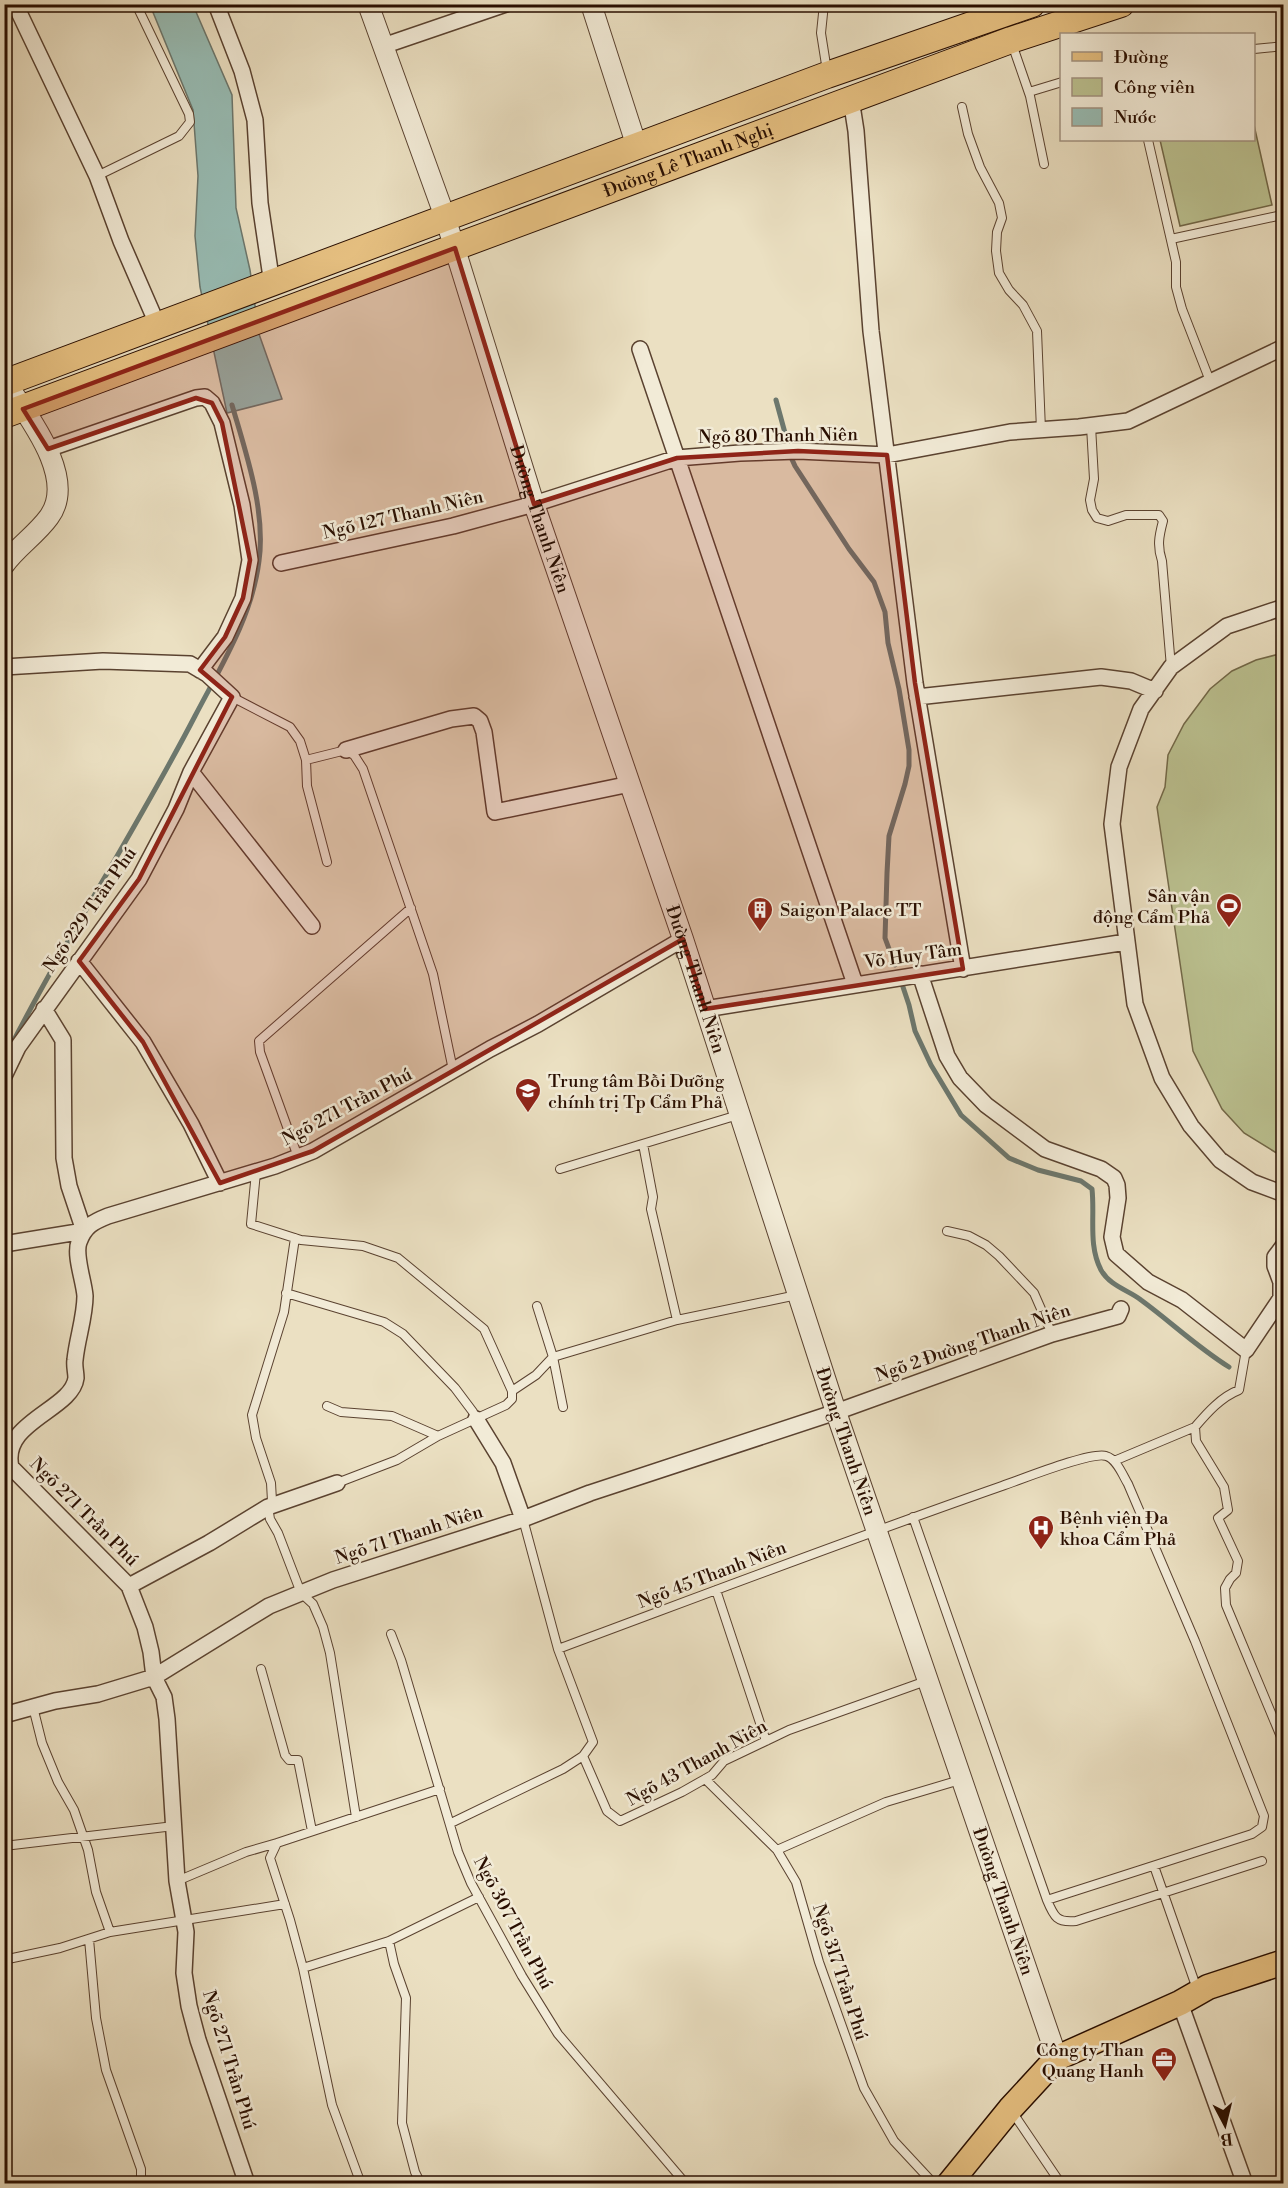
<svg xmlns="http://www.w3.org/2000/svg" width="1288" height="2188" viewBox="0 0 1288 2188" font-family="'Libre Bodoni',serif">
<rect width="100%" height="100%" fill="#ebe0c2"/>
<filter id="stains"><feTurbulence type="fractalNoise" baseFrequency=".00333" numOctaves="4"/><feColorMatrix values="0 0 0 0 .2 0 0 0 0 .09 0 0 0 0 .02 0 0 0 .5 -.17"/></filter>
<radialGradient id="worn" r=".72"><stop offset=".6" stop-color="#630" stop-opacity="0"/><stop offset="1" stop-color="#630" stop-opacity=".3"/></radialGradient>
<path fill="#bbc190" stroke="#726848" stroke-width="1.5" d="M1254,125L1272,205L1180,226L1160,140H1254Z
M1283,653H1284L1283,1157L1244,1133L1222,1109L1193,1051L1157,807L1165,787L1168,755L1184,724L1210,689L1232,671L1256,660Z"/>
<path fill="#98bdb5" stroke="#6c776d" stroke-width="1.5" d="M150,5H193L232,95L236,208L250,270L259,334L282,399L227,413L200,287L195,236L198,176L193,110Z"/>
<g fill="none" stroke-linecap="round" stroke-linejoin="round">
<path stroke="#6c776d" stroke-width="5" d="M776,400L785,433
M790,455L795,466L849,549L874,582L885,612L888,643L899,689L909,750V766L905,784L889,836L887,873L885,938L895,965
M903,987L909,1005L915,1031L931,1065L961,1115L1009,1158L1038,1170L1081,1181L1092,1189C1095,1217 1088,1245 1101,1270C1110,1286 1128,1290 1141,1300C1171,1322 1197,1347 1229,1367
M13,1042C70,931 138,826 195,716C221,666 252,617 259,561C266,511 246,453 232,405"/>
<defs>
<path id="service" d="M824,4L821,33L827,71
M1012,44L1030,96L1044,164
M1254,49L1284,46
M1029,92L1062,82
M962,107L968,134L980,167L999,203L1002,218L997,232L996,251L999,273L1009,290L1023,305L1037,331L1041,430
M1148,140L1176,262V287L1182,309L1210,381
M97,176L179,136L190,122L189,114L136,4
M1171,239L1282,215L1284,217
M1091,426L1094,479L1090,500L1092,510L1097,518L1108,521L1126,515H1159L1163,521C1159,536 1157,546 1162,561L1171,667
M232,697L290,727L300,741L306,760L307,786L327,862
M306,760L346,750L354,755L363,769L433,974L453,1070
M643,1144L653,1197L651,1209L677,1320
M298,1157L260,1052L259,1041L411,908
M560,1169L738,1115
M256,1172L251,1224L301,1240L363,1246L398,1258L484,1329L512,1391V1399L506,1405L438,1436L392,1416L341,1412L327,1406
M947,1231L969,1236L986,1245L999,1256L1034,1293L1052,1334
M295,1238L284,1312L252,1415L256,1438L271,1483L272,1501L268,1507L270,1519L278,1533L301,1593L313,1604L323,1627L330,1653L356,1817
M286,1293L384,1322L403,1334L455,1388L473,1412L476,1419
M537,1306L553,1357L563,1407
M1246,1350L1239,1390C1221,1397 1207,1413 1195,1427L1196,1441L1224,1487L1228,1510L1218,1518L1238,1561L1236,1573L1230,1579L1225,1588L1226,1605L1284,1744
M512,1391L536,1375L553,1357L677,1320L797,1295
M1114,1461L1195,1427
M337,1483L397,1460L438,1436
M913,1517L1047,1900C1054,1917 1057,1923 1076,1921L1262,1861
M716,1590L766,1741
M391,1634L401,1660L458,1852L471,1883L522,1976L558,2034L686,2184
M558,1649C706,1594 853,1538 1002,1486C1020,1480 1091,1451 1106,1456C1117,1459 1123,1476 1128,1484L1195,1641L1264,1816L1262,1827L1252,1834L1047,1900
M261,1669L285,1755L289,1760H298L312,1831
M33,1707L42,1743L58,1782L74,1810L88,1850L96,1892L110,1932
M583,1756L607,1811L620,1821L682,1792L705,1779L712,1775L724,1761L789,1730L926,1681
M705,1779L777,1850L796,1882L819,1962L864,2088L894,2141L934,2184
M451,1823L563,1769L583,1756L593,1742L558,1649L523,1519
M4,1846L174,1826
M777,1850L886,1802L960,1780
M1154,1866L1197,1989
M177,1881L246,1852L277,1843
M89,1939L96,2018L106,2070L141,2169V2184
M389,1941L394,1964L406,1998L402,2123L415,2172L421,2184
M8,1959L60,1948L110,1932L285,1904
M303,1968L389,1941L479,1897
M1013,2113L1061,2184
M361,2184L332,2105L303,1968L290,1920L270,1858L277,1843L440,1789"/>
<path id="minor" d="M15,4L97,176L121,241L158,326
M216,4L242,71L255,120L260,203L272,284
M383,46L506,4
M851,99L856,131L871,331L915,683L963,969
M640,349L855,984
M48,449L196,398L205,397L212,403L222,423L242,505L250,560L243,598L225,637L200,670
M281,563L453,526L534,504L677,458L740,453L798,451L887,455L1010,432L1079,427L1128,421L1284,347
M1284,607L1227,626L1171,667L1141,709L1119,767L1112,824L1135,1004L1162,1078L1191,1126L1220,1160L1252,1182L1284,1194
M4,667L103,661L190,664L207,674L232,697L191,772L176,809L139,879L18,1047L4,1076
M917,697L1101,677L1131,681L1155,691
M346,750L451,719L474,716L480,721L484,732L495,812L630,784
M191,772L312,926
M79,961L143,1042L191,1124L220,1183
M920,974L947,1056L960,1078L986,1105L1045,1149L1101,1169L1114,1178L1117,1185L1118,1198L1112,1237L1116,1254L1148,1282L1182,1300L1246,1350L1281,1298V1282L1275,1266V1257L1284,1245
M705,1009L1126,942
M4,1244L84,1231L69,1186L64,1158L63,1040L44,1009
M476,1419L503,1463L523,1519
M129,1586L209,1543L268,1507L337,1483
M4,1715L55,1701L98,1694L154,1677L269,1606L333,1580L523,1519L590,1493L836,1412L1052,1334L1118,1316L1121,1309
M1180,2003L1245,2184
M247,2184L198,2040L189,2006L184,1973L186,1932L177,1881L167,1719L164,1697L154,1677L151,1652L145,1627L129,1586L11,1467C0,1422 72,1410 76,1378C76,1372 74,1366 75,1360C77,1339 85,1317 85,1296C84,1281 74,1255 79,1242C85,1226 93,1222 108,1216L275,1166L313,1151L490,1049L538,1024L683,939"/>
<g id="tertiary">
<path id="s1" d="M368,4L445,217L534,504L683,939L836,1412L1057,2058"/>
<path d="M591,4L637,147"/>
<path d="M4,565C17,547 36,535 49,517C78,478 27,415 6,383"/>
</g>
<path id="primary" d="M949,2184L1010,2109L1057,2058L1180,2003L1208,1987L1284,1962"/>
<g id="trunk">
<path d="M4,383L827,75L1032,4"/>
<path id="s2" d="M4,415L1011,40L1121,4"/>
</g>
</defs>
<use href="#service" stroke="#5a4230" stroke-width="10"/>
<use href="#minor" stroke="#5a4230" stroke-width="18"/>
<use href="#tertiary" stroke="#5a4230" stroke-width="22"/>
<use href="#primary" stroke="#290e00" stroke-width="27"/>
<use href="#trunk" stroke="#290e00" stroke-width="28"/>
<use href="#service" stroke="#f2ebd7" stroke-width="8"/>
<use href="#minor" stroke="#f2ebd7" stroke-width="15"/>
<use href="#tertiary" stroke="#f2ebd7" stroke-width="20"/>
<use href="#primary" stroke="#e6c081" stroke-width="24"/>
<use href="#trunk" stroke="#e6c081" stroke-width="26"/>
</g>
<path fill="#8f2418" fill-opacity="0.2" stroke="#8f2418" stroke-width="4.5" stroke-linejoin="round" d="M455,248L534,504L677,458L798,451L887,455L915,683L963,969L705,1009L683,939L313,1151L220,1183L143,1042L79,961L139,879L232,697L200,670L225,637L243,598L250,560L222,423L212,403L196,398L48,449L23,409Z"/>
<defs>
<symbol id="stadium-pin" viewBox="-11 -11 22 30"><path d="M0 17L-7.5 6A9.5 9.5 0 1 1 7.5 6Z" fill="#8f2418" stroke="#f2ebd7"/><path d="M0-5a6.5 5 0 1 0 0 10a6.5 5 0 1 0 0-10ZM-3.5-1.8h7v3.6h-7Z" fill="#fff"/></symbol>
<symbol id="building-pin" viewBox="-11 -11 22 30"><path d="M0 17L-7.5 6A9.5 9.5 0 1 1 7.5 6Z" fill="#8f2418" stroke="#f2ebd7"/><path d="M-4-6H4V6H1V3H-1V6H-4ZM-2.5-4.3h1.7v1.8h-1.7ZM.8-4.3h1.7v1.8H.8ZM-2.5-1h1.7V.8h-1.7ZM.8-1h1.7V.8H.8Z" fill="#fff"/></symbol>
<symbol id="university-pin" viewBox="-11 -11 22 30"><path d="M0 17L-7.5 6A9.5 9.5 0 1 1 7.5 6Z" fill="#8f2418" stroke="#f2ebd7"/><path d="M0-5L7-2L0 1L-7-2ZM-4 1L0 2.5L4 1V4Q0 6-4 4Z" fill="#fff"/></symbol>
<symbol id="hospital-pin" viewBox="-11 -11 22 30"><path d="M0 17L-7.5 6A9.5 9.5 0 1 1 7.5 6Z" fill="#8f2418" stroke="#f2ebd7"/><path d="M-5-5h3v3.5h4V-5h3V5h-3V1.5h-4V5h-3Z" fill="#fff"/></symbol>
<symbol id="office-pin" viewBox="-11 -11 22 30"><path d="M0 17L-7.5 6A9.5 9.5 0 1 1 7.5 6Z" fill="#8f2418" stroke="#f2ebd7"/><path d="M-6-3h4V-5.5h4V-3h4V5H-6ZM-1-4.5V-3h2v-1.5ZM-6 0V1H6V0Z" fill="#fff"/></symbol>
</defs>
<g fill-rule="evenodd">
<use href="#stadium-pin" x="1214" y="891" width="30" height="40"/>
<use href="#building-pin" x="745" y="895" width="30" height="40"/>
<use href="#university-pin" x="513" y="1076" width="30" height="40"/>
<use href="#hospital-pin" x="1026" y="1513" width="30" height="40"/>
<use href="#office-pin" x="1149" y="2045" width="30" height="40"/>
</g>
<g text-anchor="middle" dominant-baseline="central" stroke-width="5" stroke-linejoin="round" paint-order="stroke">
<g font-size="18" fill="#290e00" stroke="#f2ebd7">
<text stroke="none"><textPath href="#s2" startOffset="730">Đường Lê Thanh Nghị</textPath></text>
<text transform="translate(778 436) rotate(-1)">Ngõ 80 Thanh Niên</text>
<text transform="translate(403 515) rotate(-13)">Ngõ 127 Thanh Niên</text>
<text stroke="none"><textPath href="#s1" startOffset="543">Đường Thanh Niên</textPath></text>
<text transform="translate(90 910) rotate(-55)">Ngõ 229 Trần Phú</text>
<text transform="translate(913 956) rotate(-8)">Võ Huy Tâm</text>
<text stroke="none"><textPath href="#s1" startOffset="1029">Đường Thanh Niên</textPath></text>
<text transform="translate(347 1107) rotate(-28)">Ngõ 271 Trần Phú</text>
<text transform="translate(973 1343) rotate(-19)">Ngõ 2 Đường Thanh Niên</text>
<text stroke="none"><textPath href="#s1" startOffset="1515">Đường Thanh Niên</textPath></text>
<text transform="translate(84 1512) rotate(45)">Ngõ 271 Trần Phú</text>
<text transform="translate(409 1535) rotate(-18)">Ngõ 71 Thanh Niên</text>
<text transform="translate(712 1575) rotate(-21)">Ngõ 45 Thanh Niên</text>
<text transform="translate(697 1763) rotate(-29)">Ngõ 43 Thanh Niên</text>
<text stroke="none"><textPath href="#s1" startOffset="2001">Đường Thanh Niên</textPath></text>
<text transform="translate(513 1923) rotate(62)">Ngõ 307 Trần Phú</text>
<text transform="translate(840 1972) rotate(72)">Ngõ 317 Trần Phú</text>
<text transform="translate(229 2060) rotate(73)">Ngõ 271 Trần Phú</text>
</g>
<g font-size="18" fill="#290e00" stroke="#f2ebd7" text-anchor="start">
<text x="1210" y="896" text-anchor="end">Sân vận<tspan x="1210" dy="21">động Cẩm Phả</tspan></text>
<text x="780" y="910">Saigon Palace TT</text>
<text x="548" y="1081">Trung tâm Bồi Dưỡng<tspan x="548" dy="21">chính trị Tp Cẩm Phả</tspan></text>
<text x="1060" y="1518">Bệnh viện Đa<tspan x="1060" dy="21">khoa Cẩm Phả</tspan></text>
<text x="1144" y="2050" text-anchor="end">Công ty Than<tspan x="1144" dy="21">Quang Hanh</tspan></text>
</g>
</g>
<rect width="1288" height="2188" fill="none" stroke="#ebe0c2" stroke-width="24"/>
<rect x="6" y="6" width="1276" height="2176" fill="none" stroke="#290e00" stroke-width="3"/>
<rect x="12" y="12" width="1264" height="2164" fill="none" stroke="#290e00" stroke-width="1.5"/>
<rect x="1060" y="33" width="195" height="108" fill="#f2ebd7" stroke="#a29381" stroke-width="1.5"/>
<rect x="1072" y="52" width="30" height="9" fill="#e6c081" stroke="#a29381" stroke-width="1.5"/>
<text x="1114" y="63" font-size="18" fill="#290e00">Đường</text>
<rect x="1072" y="78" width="30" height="18" fill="#bbc190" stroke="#a29381" stroke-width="1.5"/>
<text x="1114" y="93" font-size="18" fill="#290e00">Công viên</text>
<rect x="1072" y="108" width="30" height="18" fill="#98bdb5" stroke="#a29381" stroke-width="1.5"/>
<text x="1114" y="123" font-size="18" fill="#290e00">Nước</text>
<g transform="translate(1225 2125) rotate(173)" stroke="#f2ebd7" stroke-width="4.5" paint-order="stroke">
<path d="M0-4.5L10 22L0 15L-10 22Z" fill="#290e00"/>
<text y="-9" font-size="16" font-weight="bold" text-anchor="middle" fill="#290e00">B</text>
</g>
<rect width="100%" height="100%" filter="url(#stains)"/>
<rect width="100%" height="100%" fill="url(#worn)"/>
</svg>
